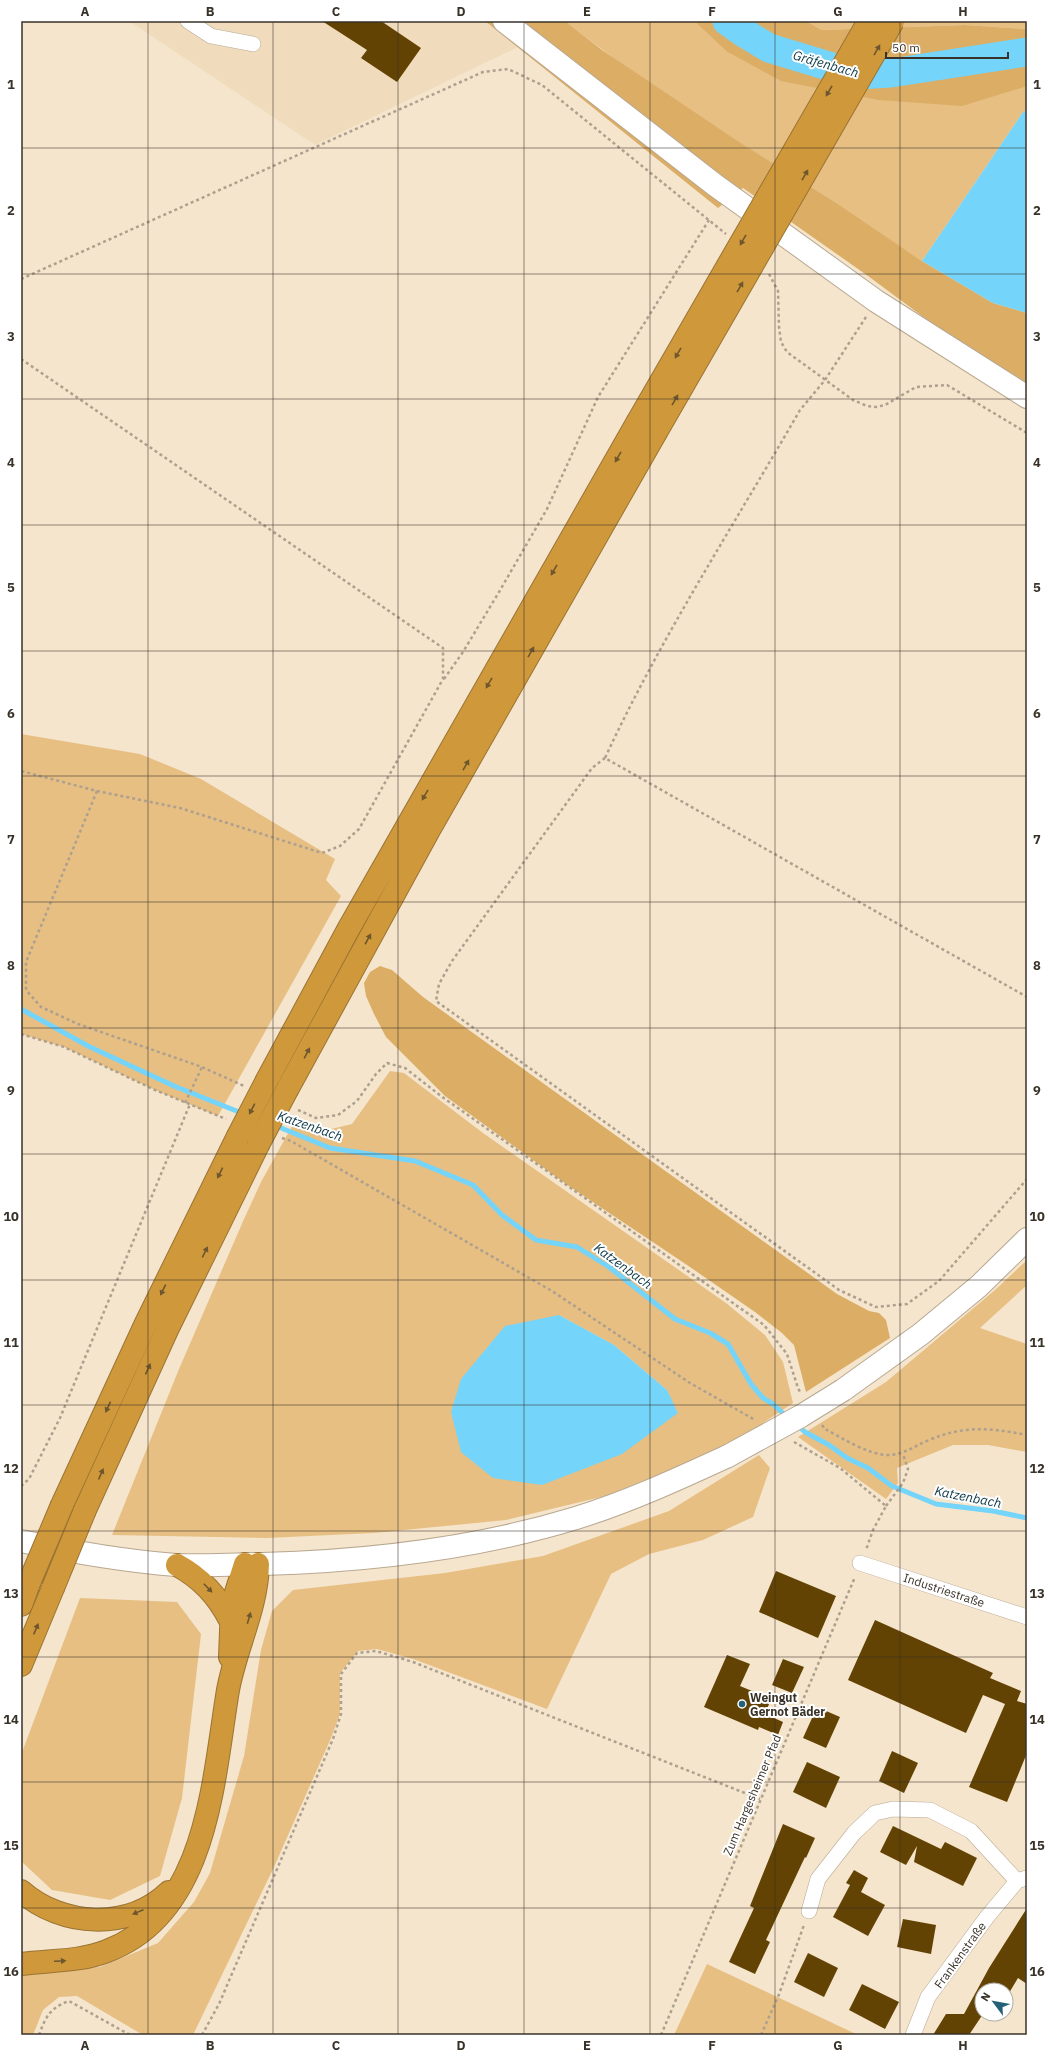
<svg xmlns="http://www.w3.org/2000/svg" width="1048" height="2056" viewBox="0 0 1048 2056" font-family="'IBM Plex Sans',sans-serif">
<rect width="100%" height="100%" fill="#f5e5cd"/>
<path fill="#f0dcbd" d="M129,21H485L518,47L315,145Z"/>
<path fill="#e7bf83" fill-rule="evenodd" d="M565,21H694L726,51L1027,86V111L1023,112L922,261C803,181 677,110 565,21Z
M806,21H1027V29L965,25L822,30Z
M21,734L140,754L201,779L335,859L326,880L341,896L218,1116L155,1090L64,1047L21,1034Z
M390,1071L404,1073L483,1133L726,1303L765,1335L783,1362L793,1403L732,1444L680,1466L605,1496L506,1520L374,1533L267,1538L112,1535L179,1369L244,1219L261,1182L296,1119L327,1130L352,1124ZM559,1315L614,1345L667,1390Z
M1027,1260V1285L980,1328L1027,1344V1452L988,1445H953L897,1468L898,1483L886,1499L798,1437L886,1382L995,1290Z
M759,1455L770,1468L753,1517L703,1540L649,1554L611,1574L547,1709L413,1659L377,1649L358,1651L340,1673V1714L331,1738L274,1867L193,2035H143L77,1996L59,1997L43,2010L33,2035H21V1976L41,1972L100,1967L158,1943L194,1902L210,1873L244,1756L261,1650L272,1611L293,1590L445,1573L543,1556L669,1511Z
M80,1598L177,1602L201,1634L182,1798L160,1876L110,1900L52,1890L21,1861V1755Z
M707,1964L858,2035H674Z"/>
<path fill="#dbad65" d="M485,21H565L602,50L742,144L836,203L922,261L993,303L1027,313V384L945,333L868,276L743,188L718,208Z
M694,21H806L822,30L965,25L1027,29V86L962,106L879,100L781,81L726,51Z
M380,966L392,970L423,997L837,1294L869,1311L879,1313L886,1320L890,1338L806,1392L794,1345L782,1333L755,1312L690,1267L566,1184L445,1096L386,1037L374,1014L366,996L364,983L370,972Z"/>
<path fill="#74d4fa" d="M1027,111V313L993,303L922,261L1023,112Z
M559,1315L614,1345L667,1390L678,1413L622,1454L542,1485L493,1478L461,1452L451,1412L461,1379L505,1326Z"/>
<g fill="none" stroke-linecap="round" stroke-linejoin="round">
<path stroke="#74d4fa" stroke-width="5" d="M21,1009L88,1046L174,1086L244,1114
M274,1125L330,1148L415,1161L473,1185L502,1215L536,1240L577,1247L609,1267L675,1319L710,1333L728,1344L751,1384L763,1398L773,1404L788,1418
M796,1424L805,1432L829,1445L847,1458L868,1468L892,1486L936,1504L993,1511L1027,1518"/>
<path stroke="#74d4fa" stroke-width="29" d="M727,21L741,31L769,48L858,75L891,73L1027,52"/>
</g>
<path fill="#634303" d="M322,21H381L421,48L397,82L361,58L367,50Z
M776,1571L836,1596L818,1638L759,1612Z
M875,1620L993,1673L990,1678L1021,1691L1017,1701L1027,1704V1753L1007,1802L969,1787L1005,1704L983,1695L966,1733L848,1680Z
M727,1655L750,1664L740,1686L771,1699L765,1714L783,1722L778,1735L759,1727L758,1730L704,1707Z
M783,1659L804,1667L792,1693L772,1685Z
M817,1707L840,1717L826,1748L803,1738Z
M892,1751L918,1763L904,1793L879,1781Z
M807,1762L840,1777L826,1808L793,1792Z
M783,1824L815,1838L806,1858L805,1857L766,1940L770,1942L755,1974L729,1962L754,1908L750,1906Z
M893,1826L941,1849L945,1842L977,1858L963,1886L914,1862L917,1846L906,1865L880,1852Z
M854,1870L868,1878L861,1892L885,1905L868,1936L833,1917L850,1885L846,1883Z
M1027,1908V1984L1018,1978L1006,1998V1990H982L983,2014L969,2035H933L946,2014H964L989,1968Z
M903,1919L936,1925L931,1954L897,1947Z
M808,1953L838,1968L824,1997L794,1982Z
M862,1984L899,2002L885,2029L849,2010Z"/>
<g fill="none" stroke-linecap="round" stroke-linejoin="round">
<defs>
<path id="street" d="M188,21L211,36L253,44
M860,1563L1027,1617
M809,1911L818,1879L854,1833L875,1813L893,1809L930,1810L971,1831L1017,1881
M913,2035L928,1997L987,1917L1017,1881L1026,1878"/>
<path id="secondary" d="M504,21L715,185L876,301L1027,397
M843,1390L921,1334L979,1286L1027,1239
M21,1541C72,1552 124,1561 176,1565C205,1566 234,1564 263,1564C368,1561 475,1549 576,1518C628,1502 678,1479 728,1456"/>
<path id="highway" d="M267,1080L349,928L637,423
M288,1088L429,830L655,434
M62,1505L146,1323L237,1138
M85,1510L167,1330L258,1145
M177,1565C201,1578 217,1595 230,1620
M21,1605L29,1583
M230,1657L232,1605L245,1564
M21,1665L53,1588
M21,1891C62,1927 128,1931 169,1892
M21,1964C50,1960 79,1962 107,1951C208,1913 213,1780 228,1690C236,1647 257,1608 258,1564"/>
</defs>
<use href="#street" stroke="#b8a891" stroke-width="16"/>
<use href="#secondary" stroke="#b8a891" stroke-width="24"/>
<use href="#highway" stroke="#9a7434" stroke-width="24"/>
<path stroke="#ada08e" stroke-width="2.5" stroke-dasharray="3 3" stroke-linecap="butt" d="M769,274L778,291L779,327L781,342L787,352L853,400L867,406L876,407L885,405L916,387L947,385L1027,433
M21,279L483,72L508,69L542,85L726,234
M866,317L825,380L800,410C734,525 661,637 605,758L1027,997
M21,359L443,648V679L359,829L340,846L322,853L180,808L97,791L21,771
M444,679L463,652L499,592L547,509L598,397L709,220
M605,758L592,768L452,961L439,984L436,1001L839,1290L876,1307L907,1304L939,1281L1027,1179
M97,791L26,962V990L41,1007L78,1024L202,1067L244,1086
M21,1034L64,1047L155,1090L226,1119
M185,1103L202,1067
M298,1110L316,1118L338,1115L357,1101L376,1074L387,1063L405,1068L441,1096L764,1325L787,1354L798,1388L801,1394
M282,1138L291,1141L552,1291L690,1383L755,1420
M822,1425L825,1429C842,1438 867,1454 887,1455C904,1455 914,1446 929,1440C965,1425 990,1428 1027,1435
M794,1442L840,1468L886,1506L873,1530L866,1550
M21,1486L29,1479L60,1418L190,1104
M886,1506L903,1483L908,1469L903,1454
M39,2035C46,2016 50,2008 69,2001L130,2035
M202,2035L219,2004L333,1739L341,1714V1674L357,1653L376,1651L413,1662L760,1799
M661,2035L855,1577
M761,2035L778,1997L804,1925"/>
<use href="#street" stroke="#fff" stroke-width="15"/>
<use href="#secondary" stroke="#fff" stroke-width="22"/>
<use href="#highway" stroke="#cf983a" stroke-width="22"/>
<defs>
<path id="secondary-bridge" d="M728,1456L801,1416L843,1390"/>
<path id="highway-bridge" d="M637,423L869,21
M655,434L893,21
M237,1138L267,1080
M258,1145L288,1088
M29,1583L62,1505
M53,1588L85,1510"/>
</defs>
<use href="#secondary-bridge" stroke="#b8a891" stroke-width="24" stroke-linecap="butt"/>
<use href="#highway-bridge" stroke="#9a7434" stroke-width="24" stroke-linecap="butt"/>
<use href="#secondary-bridge" stroke="#fff" stroke-width="22"/>
<use href="#highway-bridge" stroke="#cf983a" stroke-width="22"/>
</g>
<defs><path id="oneway-solid" d="M-6-.8H1V-3.2L6.5 0L1 3.2V.8H-6Z"/></defs>
<g fill="#6e562f">
<use href="#oneway-solid" transform="translate(877 50) rotate(-60)"/>
<use href="#oneway-solid" transform="translate(829 91) rotate(120)"/>
<use href="#oneway-solid" transform="translate(805 175) rotate(-60)"/>
<use href="#oneway-solid" transform="translate(743 240) rotate(120)"/>
<use href="#oneway-solid" transform="translate(740 287) rotate(-60)"/>
<use href="#oneway-solid" transform="translate(678 353) rotate(120)"/>
<use href="#oneway-solid" transform="translate(675 400) rotate(-60)"/>
<use href="#oneway-solid" transform="translate(618 457) rotate(120)"/>
<use href="#oneway-solid" transform="translate(554 570) rotate(120)"/>
<use href="#oneway-solid" transform="translate(531 652) rotate(-60)"/>
<use href="#oneway-solid" transform="translate(489 683) rotate(120)"/>
<use href="#oneway-solid" transform="translate(466 765) rotate(-60)"/>
<use href="#oneway-solid" transform="translate(425 795) rotate(120)"/>
<use href="#oneway-solid" transform="translate(368 939) rotate(-61)"/>
<use href="#oneway-solid" transform="translate(307 1053) rotate(-62)"/>
<use href="#oneway-solid" transform="translate(252 1109) rotate(117)"/>
<use href="#oneway-solid" transform="translate(220 1173) rotate(116)"/>
<use href="#oneway-solid" transform="translate(205 1252) rotate(-64)"/>
<use href="#oneway-solid" transform="translate(163 1290) rotate(116)"/>
<use href="#oneway-solid" transform="translate(148 1369) rotate(-65)"/>
<use href="#oneway-solid" transform="translate(108 1407) rotate(115)"/>
<use href="#oneway-solid" transform="translate(101 1474) rotate(-66)"/>
<use href="#oneway-solid" transform="translate(208 1588) rotate(46)"/>
<use href="#oneway-solid" transform="translate(249 1618) rotate(-74)"/>
<use href="#oneway-solid" transform="translate(36 1629) rotate(-67)"/>
<use href="#oneway-solid" transform="translate(138 1912) rotate(158)"/>
<use href="#oneway-solid" transform="translate(60 1961) rotate(-3)"/>
</g>
<path fill="none" stroke="#393229" stroke-width="1" stroke-opacity="0.55" d="M148,21V2035M273,21V2035M398,21V2035M524,21V2035M650,21V2035M775,21V2035M900,21V2035M21,148H1027M21,274H1027M21,399H1027M21,525H1027M21,651H1027M21,776H1027M21,902H1027M21,1028H1027M21,1154H1027M21,1280H1027M21,1405H1027M21,1531H1027M21,1657H1027M21,1782H1027M21,1908H1027"/>
<circle fill="#246178" stroke="#fff" stroke-width="1.5" cx="742" cy="1704" r="4"/>
<g text-anchor="middle" dominant-baseline="central" stroke-width="4" stroke-linejoin="round" paint-order="stroke">
<g font-size="12" fill="#393229" stroke="#fff">
<text transform="translate(944 1590) rotate(18)">Industriestraße</text>
<text transform="translate(752 1795) rotate(-67)">Zum Hargesheimer Pfad</text>
<text transform="translate(960 1955) rotate(-54)">Frankenstraße</text>
</g>
<g font-size="12" font-weight="bold" fill="#393229" stroke="#fff" text-anchor="start">
<text x="750" y="1697">Weingut<tspan x="750" dy="14">Gernot Bäder</tspan></text>
</g>
<g font-size="13" font-style="italic" fill="#0a3746" stroke="#fff">
<text transform="translate(826 64) rotate(16)">Gräfenbach</text>
<text transform="translate(310 1126) rotate(19)">Katzenbach</text>
<text transform="translate(623 1266) rotate(36)">Katzenbach</text>
<text transform="translate(968 1497) rotate(11)">Katzenbach</text>
</g>
</g>
<rect width="1048" height="2056" fill="none" stroke="#ffffff" stroke-width="44"/>
<g transform="translate(994 2002) rotate(302)"><circle r="19" fill="#ffffff" stroke="#b0ada9"/>
<path d="M0-3L7 15L0 10L-7 15Z" fill="#246178"/>
<text y="-6" font-size="11" font-weight="bold" text-anchor="middle" fill="#393229">N</text>
</g>
<path d="M886 52v6h122v-6" fill="none" stroke="#393229" stroke-width="2"/>
<text x="892" y="52" font-size="12" fill="#393229" stroke="#ffffff" stroke-width="3" paint-order="stroke">50 m</text>
<rect x="22" y="22" width="1004" height="2012" fill="none" stroke="#393229" stroke-width="1.5"/>
<g font-size="13" text-anchor="middle" font-weight="bold" fill="#393229">
<text x="85" y="16">A</text>
<text x="210" y="16">B</text>
<text x="336" y="16">C</text>
<text x="461" y="16">D</text>
<text x="587" y="16">E</text>
<text x="712" y="16">F</text>
<text x="838" y="16">G</text>
<text x="963" y="16">H</text>
<text x="11" y="89">1</text>
<text x="1037" y="89">1</text>
<text x="11" y="215">2</text>
<text x="1037" y="215">2</text>
<text x="11" y="341">3</text>
<text x="1037" y="341">3</text>
<text x="11" y="467">4</text>
<text x="1037" y="467">4</text>
<text x="11" y="592">5</text>
<text x="1037" y="592">5</text>
<text x="11" y="718">6</text>
<text x="1037" y="718">6</text>
<text x="11" y="844">7</text>
<text x="1037" y="844">7</text>
<text x="11" y="970">8</text>
<text x="1037" y="970">8</text>
<text x="11" y="1095">9</text>
<text x="1037" y="1095">9</text>
<text x="11" y="1221">10</text>
<text x="1037" y="1221">10</text>
<text x="11" y="1347">11</text>
<text x="1037" y="1347">11</text>
<text x="11" y="1473">12</text>
<text x="1037" y="1473">12</text>
<text x="11" y="1598">13</text>
<text x="1037" y="1598">13</text>
<text x="11" y="1724">14</text>
<text x="1037" y="1724">14</text>
<text x="11" y="1850">15</text>
<text x="1037" y="1850">15</text>
<text x="11" y="1976">16</text>
<text x="1037" y="1976">16</text>
<text x="85" y="2050">A</text>
<text x="210" y="2050">B</text>
<text x="336" y="2050">C</text>
<text x="461" y="2050">D</text>
<text x="587" y="2050">E</text>
<text x="712" y="2050">F</text>
<text x="838" y="2050">G</text>
<text x="963" y="2050">H</text>
</g>
</svg>
